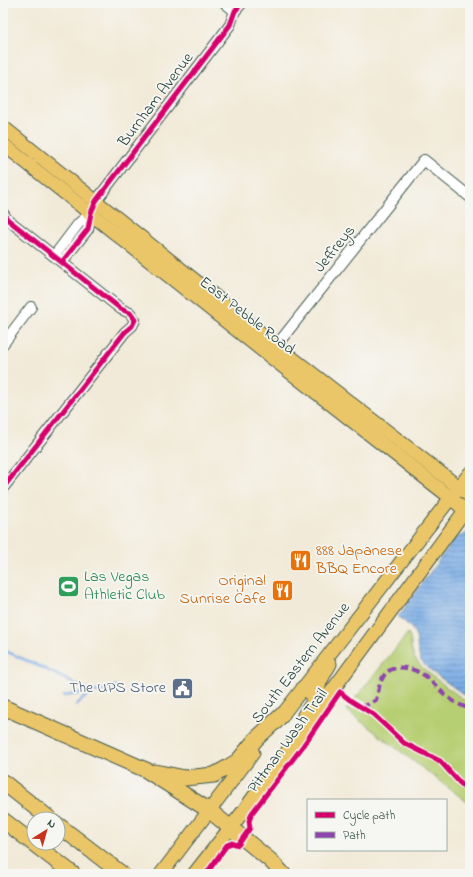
<svg xmlns="http://www.w3.org/2000/svg" width="473" height="877" viewBox="0 0 473 877" font-family="'Indie Flower',sans-serif">
<defs>
<pattern id="water-rules" width="6" height="5" patternUnits="userSpaceOnUse"><rect width="6" height="5" fill="#7aace6"/><path d="M0 2.5h6" fill="none" stroke="#638dbb"/></pattern>
</defs>
<rect width="100%" height="100%" fill="#f6f6f2"/>
<filter id="ink" filterUnits="userSpaceOnUse"><feTurbulence type="fractalNoise" baseFrequency=".025" numOctaves="2"/><feDisplacementMap in="SourceGraphic" scale="8" xChannelSelector="R" yChannelSelector="G"/><feConvolveMatrix kernelMatrix="1 2 1 2 8 2 1 2 1" color-interpolation-filters="sRGB"/></filter>
<filter id="wash" filterUnits="userSpaceOnUse"><feTurbulence type="fractalNoise" baseFrequency=".012" numOctaves="4" result="noise"/><feDisplacementMap in="SourceGraphic" scale="16" xChannelSelector="R" yChannelSelector="G"/><feGaussianBlur stdDeviation="0.9" result="paint"/><feColorMatrix in="noise" values="0 0 0 0 0 0 0 0 0 0 0 0 0 0 0 0 0 1.4 0 .05"/><feComposite in="paint" operator="in"/></filter>
<g filter="url(#wash)">
<rect width="100%" height="100%" fill="#f2ead8"/>
<path fill="#b7cf73" stroke="#6b8654" d="M408,633C412,641 410,649 414,657C419,669 458,695 470,704V804L346,710Z"/>
<path fill="url(#water-rules)" stroke="#4c748d" d="M467,533L470,534V699C458,690 429,671 421,661C417,653 418,645 416,637C413,627 405,622 398,617L454,539Z"/>
<g fill="none" stroke-linecap="round" stroke-linejoin="round">
<path stroke="#7aace6" stroke-width="2.5" d="M3,650L41,667L91,692
M64,696L106,690L116,686
M76,705L91,692"/>
</g>
</g>
<g filter="url(#ink)">
<g fill="none" stroke-linecap="round" stroke-linejoin="round">
<defs>
<path id="minor" d="M225,3L235,11
M3,213L7,219L121,309L130,313L135,320L132,326L125,332L3,488
M54,256L79,223L91,213
M62,262L88,229L91,213L96,201L230,25L235,11L242,3
M3,344L31,307
M272,351L424,160L470,197"/>
<path id="major" d="M3,127L277,346L470,496
M3,144L268,355L451,498L470,515
M303,687L311,694L313,702L304,715
M323,702L317,694C319,682 324,674 330,664
M276,723L470,473
M161,874L253,753
M194,874L242,813L469,505"/>
<path id="highway" d="M3,707L146,770L210,811L271,861L283,874
M155,772L185,778L214,775L225,769L238,761L256,739L282,715
M3,782L50,819
M3,820L73,874
M58,825L122,874"/>
</defs>
<use href="#minor" stroke="#3f574d" stroke-width="12"/>
<use href="#major" stroke="#3f574d" stroke-width="15"/>
<use href="#highway" stroke="#3f574d" stroke-width="17"/>
<use href="#minor" stroke="#fff" stroke-width="10"/>
<use href="#major" stroke="#ebc669" stroke-width="13"/>
<use href="#highway" stroke="#ebc669" stroke-width="15"/>
<path stroke="#8e44ad" stroke-width="4" stroke-dasharray="8 4" stroke-linecap="butt" d="M361,706L367,705L376,700C378,693 379,685 382,679C391,660 415,668 428,678C435,684 441,692 448,697C455,703 462,706 470,709"/>
<defs>
<path id="cycleway" d="M3,213L7,219L121,309L130,313L135,320L132,326L125,332L3,488
M62,262L88,229L91,213L96,201L230,25L235,11L242,3
M206,874L227,845L232,843L238,845L250,828L249,821L252,813L303,746L340,692L350,700L374,715L404,743L440,761L460,783L470,791"/>
</defs>
<use href="#cycleway" stroke="#f6f6f2" stroke-width="8"/>
<use href="#cycleway" stroke="#d6006c" stroke-width="5"/>
</g>
</g>
<defs>
<symbol id="restaurant-square" viewBox="-11 -11 22 22"><rect x="-9" y="-9" width="18" height="18" rx="4" fill="#e8710a" stroke="#f6f6f2"/><path d="M-5-6h1v4h1v-4h1v4h1v-4h1v5L-1.5 .5V6h-2V.5L-5-1ZM5-6V6H3V1.5H1.5Q1.5-4 5-6Z" fill="#fff"/></symbol>
<symbol id="stadium-square" viewBox="-11 -11 22 22"><rect x="-9" y="-9" width="18" height="18" rx="4" fill="#2e9e5b" stroke="#f6f6f2"/><path d="M0-5a6.5 5 0 1 0 0 10a6.5 5 0 1 0 0-10ZM-3.5-1.8h7v3.6h-7Z" fill="#fff"/></symbol>
<symbol id="civic-square" viewBox="-11 -11 22 22"><rect x="-9" y="-9" width="18" height="18" rx="4" fill="#5c6f8a" stroke="#f6f6f2"/><path d="M-.6-6.5H3V-4.5H.6V-3L4-1V1h2V6H-6V1h2V-1L-.6-3ZM-1.2 2.5V6h2.4V2.5Z" fill="#fff"/></symbol>
</defs>
<g fill-rule="evenodd">
<use href="#restaurant-square" x="288" y="548" width="25" height="25"/>
<use href="#stadium-square" x="56" y="574" width="25" height="25"/>
<use href="#restaurant-square" x="270" y="578" width="25" height="25"/>
<use href="#civic-square" x="170" y="676" width="25" height="25"/>
</g>
<g text-anchor="middle" dominant-baseline="central" stroke-width="3.5" stroke-linejoin="round" paint-order="stroke">
<g font-size="16" fill="#1f3d34" stroke="#f6f6f2">
<text transform="translate(156 100) rotate(-53)">Burnham Avenue</text>
<text transform="translate(335 249) rotate(-51)">Jeffreys</text>
<text transform="translate(247 316) rotate(38)">East Pebble Road</text>
<text transform="translate(301 663) rotate(-52)">South Eastern Avenue</text>
<text transform="translate(288 741) rotate(-54)">Pittman Wash Trail</text>
</g>
<g font-size="16" fill="#c56008" stroke="#f6f6f2" text-anchor="start">
<text x="316" y="551">888 Japanese<tspan x="316" dy="18">BBQ Encore</tspan></text>
<text x="266" y="581" text-anchor="end">Original<tspan x="266" dy="18">Sunrise Cafe</tspan></text>
</g>
<g font-size="16" fill="#27864d" stroke="#f6f6f2" text-anchor="start">
<text x="84" y="577">Las Vegas<tspan x="84" dy="18">Athletic Club</tspan></text>
</g>
<g font-size="16" fill="#4e5e75" stroke="#f6f6f2" text-anchor="end">
<text x="166" y="688">The UPS Store</text>
</g>
</g>
<rect width="473" height="877" fill="none" stroke="#f6f6f2" stroke-width="16"/>
<rect x="307" y="799" width="140" height="52" fill="#f6f6f2" stroke="#a0aca6"/>
<rect x="315" y="812" width="20" height="6" fill="#d6006c" stroke="#a0aca6"/>
<text x="343" y="819" font-size="12" fill="#1f3d34">Cycle path</text>
<rect x="315" y="832" width="20" height="6" fill="#8e44ad" stroke="#a0aca6"/>
<text x="343" y="839" font-size="12" fill="#1f3d34">Path</text>
<g transform="translate(46 831) rotate(37)"><circle r="19" fill="#f6f6f2" stroke="#a0aca6"/>
<path d="M0-3L7 15L0 10L-7 15Z" fill="#c8321e"/>
<text y="-6" font-size="11" font-weight="bold" text-anchor="middle" fill="#1f3d34">N</text>
</g>
</svg>
